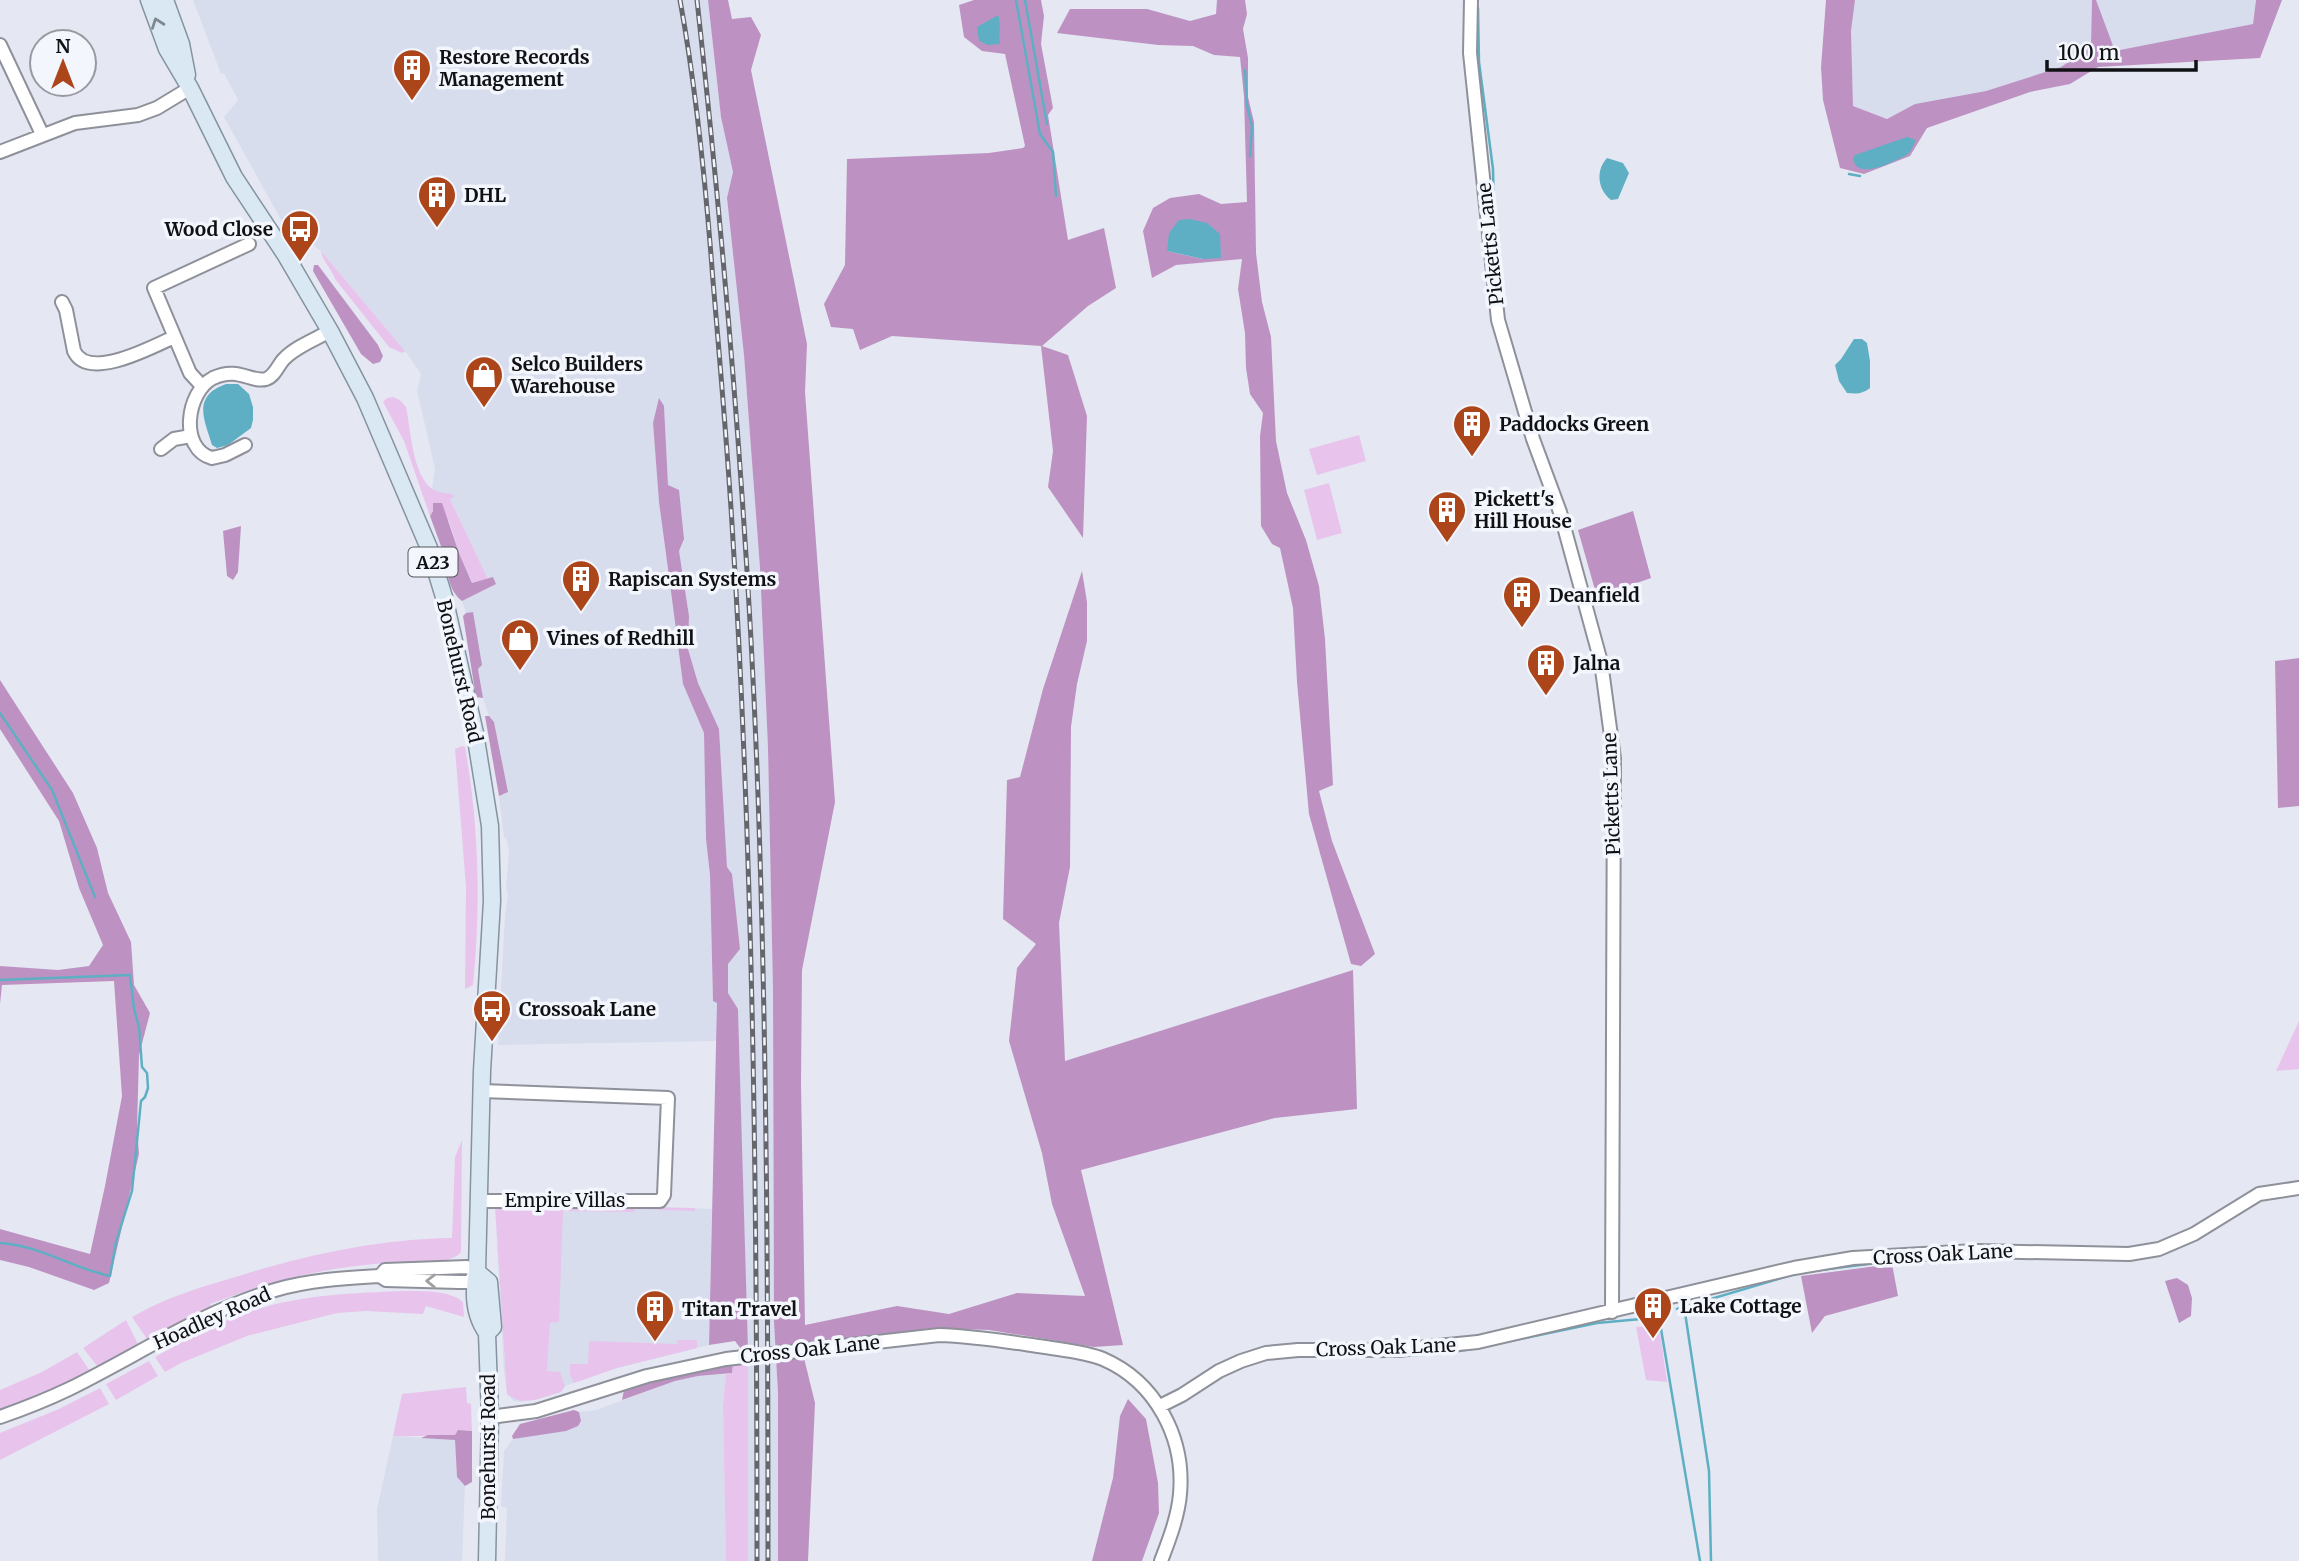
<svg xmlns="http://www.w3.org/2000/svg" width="2299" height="1561" viewBox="0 0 2299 1561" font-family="Merriweather,serif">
<rect width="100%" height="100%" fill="#e5e8f2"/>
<path fill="#d7dded" d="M193,0H708L721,117L733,172L727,199L744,355L760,568L768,748L773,990L774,1322L778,1393V1561H748V1360L738,1009L728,993V964L740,949L732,875L727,867L719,729L698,683L688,649L689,616L668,485L664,406L653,423L659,502L683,684L704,733L706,839L710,875L713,1000L717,1003V1041L498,1045L505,916L508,893L506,888L509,852L507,840L504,837L499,796L508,792L494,722L489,716L483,698L478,669L473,612L466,613L462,601L495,584L493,578L488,579L453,505L433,503L431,496L435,469L417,390L421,374L405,351L321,251L284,225L224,117L238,100L224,73L221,74Z
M1855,0H2256L2253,24L2061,67L1986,91L1915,104L1887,119L1853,106L1851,31Z
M495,1205H620L712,1209L709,1345L617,1368L565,1386L561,1392L522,1402L514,1401L507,1394L504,1372Z
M726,1374L723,1405L726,1561H505L507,1508L501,1506L504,1451L513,1439L581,1421L579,1412L596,1410L675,1381L698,1376Z
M393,1436L455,1440L457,1477L465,1486L462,1561H378L377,1509Z"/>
<path fill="#e8c4ed" d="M321,251L405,351L402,353L389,347L335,279C332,269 322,261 321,251Z
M393,397L400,400L406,407C411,430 412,477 434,490C441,494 449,492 455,496L450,499L488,579L473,584L459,553L449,521L433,511L430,516L404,441L383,402L387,398Z
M1359,435L1366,461L1317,475L1309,449Z
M1329,483L1342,533L1317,540L1304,490Z
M462,746L465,747C479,826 481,904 473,985L465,989L466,887L455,749Z
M2299,1021V1069L2276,1071Z
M462,1140L461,1252C452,1265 408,1263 390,1263C327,1266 268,1282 210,1304L213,1311H200L147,1339L132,1317C166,1297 204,1286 242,1275C310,1254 380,1239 452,1238L455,1157Z
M495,1205L695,1208V1211L636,1209L633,1212L563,1211L559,1322L550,1323L547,1371L560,1372L565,1386L561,1392C543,1397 523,1408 507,1394Z
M404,1291C422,1291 450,1290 463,1302L464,1317L426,1306L423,1314L366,1311L337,1313L247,1336L181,1363L165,1372L155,1357C184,1341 213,1325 243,1314C294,1295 350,1293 404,1291Z
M126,1320L138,1344L98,1367L83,1348Z
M1659,1325L1667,1382L1646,1380L1636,1327Z
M677,1340H697V1348L617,1368L574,1383L570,1375V1364H588L589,1341L677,1344Z
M77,1352L90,1371L0,1413V1390L42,1372Z
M748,1360V1561H726L723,1405L726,1374L732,1373L733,1362Z
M149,1361L158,1376L116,1400L106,1384Z
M466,1387L467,1403L471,1404L472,1431L458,1430L455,1435C433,1435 414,1437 393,1436L402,1394Z
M100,1388L109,1404L0,1460V1433L59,1409Z"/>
<path fill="#bd92c3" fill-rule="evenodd" d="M708,0H728L732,19L751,17L761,35L751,70L807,344L805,392L835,802L802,970L801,1083L805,1325L897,1306L949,1314L1017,1293L1085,1296L1052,1204L1042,1153L1009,1041L1017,968L1036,944L1003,919L1007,780L1020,777L1043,689L1082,571L1087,602V641L1077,684L1071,727L1070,867L1059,923L1065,1061L1353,970L1357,1109L1275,1118L1081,1170L1123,1345L1094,1347L989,1330L933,1328L805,1345L804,1358L815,1403L808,1561H778V1393L774,1322L773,990L768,748L760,568L744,355L727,198L733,172L721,117Z
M974,0H1041L1044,16L1041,44L1053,108L1048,115L1068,240L1104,228L1116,288L1088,306L1042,346L1068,355L1087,416L1083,538L1048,487L1053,451L1041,346L892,336L860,350L853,329L831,327L824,304L845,265L847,159L989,153L1023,148L1025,146L1005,54L982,51L964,37L959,5Z
M1217,0H1245L1247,14L1243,29L1248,58V97L1254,122L1256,253L1262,302L1271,337L1276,441L1287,493L1306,540L1319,586L1325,639L1333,785L1319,791L1332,841L1375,954L1361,966L1351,964L1309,814L1297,682L1293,608L1280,548L1272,544L1261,526L1260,436L1263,413L1250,394L1246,368L1245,333L1238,289L1242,259L1176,265L1152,278L1143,231L1153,208L1170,198L1199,194L1221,204L1247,202L1244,97L1240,57L1214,55L1193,46L1158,45L1057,33L1070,9H1147L1190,21L1216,14ZM1220,234L1203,259L1167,251Z
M1826,0H1855L1851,31L1853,106L1887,119L1915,104L1986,91L2061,67L2091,47L2092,0H2096L2115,51L2253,24L2256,0H2282L2260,58L2098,67L2070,84L2030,92L1927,128L1910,156L1864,174L1840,168L1823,100L1821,67Z
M314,265H318L378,345L383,356L380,362L373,364L361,354L313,271Z
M659,398L664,406L668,485L679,490L684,539L679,551L689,616L688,649L698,683L719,729L727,867L732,874L740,949L728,964V993L738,1009L748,1349H741L735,1341L709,1345L717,1003L713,1001L710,875L706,839L704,733L683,684L670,584L659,502L653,423Z
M433,503H442L459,553L472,583L493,577L496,584L462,601C447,590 447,566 442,549C438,538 434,527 430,516L433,511Z
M1633,511L1651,578L1597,597L1578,530Z
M241,526L238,572L233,580L227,576L223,531Z
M473,612L482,665L478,669L483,698L476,697L463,616L466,613Z
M2299,658V806L2278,808L2275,661Z
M0,680L73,793L97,848L108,893L131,942L134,985L150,1013L139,1055L137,1129L139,1154L109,1283L94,1290L29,1267L0,1260V1229L90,1254L105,1186L122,1096L114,981L2,985L0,1004V966L58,970L89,966L103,945L79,888L59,821L0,729Z
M485,716H489L494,722L508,792L499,796Z
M1892,1264L1898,1296L1825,1316L1812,1333L1801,1276Z
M2177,1278L2188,1285L2192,1298L2191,1316L2179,1323L2165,1281Z
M733,1362L732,1373L698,1376L675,1381L622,1400L624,1390L639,1383Z
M1128,1399L1146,1419L1158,1483L1159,1513L1142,1561H1092L1113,1478L1120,1416Z
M574,1410L579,1412L581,1421L578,1426L566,1431L513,1439L512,1436L520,1424Z
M458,1430L472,1431V1482L465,1486L457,1477L455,1440L421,1438L428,1435H455Z"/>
<path fill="#5eafc4" d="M998,15C1002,25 998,33 1000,44L988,45L979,41L977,27Z
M1907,137L1916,140L1910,152L1905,156C1892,162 1858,181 1853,159L1855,155Z
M1607,158L1623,163L1629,173L1618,199L1611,200C1598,190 1595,171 1607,158Z
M1190,219L1207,223L1220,234L1221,258L1203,259L1167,251L1169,233L1179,220Z
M1854,339H1862L1867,343L1870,361V388C1862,394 1857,394 1847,393L1839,381L1835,365L1841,359Z
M226,384H238L249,394L253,407V420L251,428L228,445L217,448L212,445C204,419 192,396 226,384Z"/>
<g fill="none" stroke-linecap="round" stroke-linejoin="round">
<path stroke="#5eafc4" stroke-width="2.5" d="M1016,0L1040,134L1053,152L1056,196
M1025,0L1047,124
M1478,8L1479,62L1493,169L1494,215
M1245,70L1247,105L1252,127L1250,156
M1849,174L1860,176
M0,713L52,790L95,897
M0,980L130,975L134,1009L139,1027L142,1067L147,1073L148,1088L145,1097L141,1101L132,1191L116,1242L110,1276C72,1268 39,1245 0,1243
M1805,1272L1868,1264
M1684,1306L1709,1471L1711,1561
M1677,1309L1795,1274
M1663,1315L1659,1317L1700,1561
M1491,1345L1597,1323L1641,1319
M1380,1357L1441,1354L1471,1349"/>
<defs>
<path id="minor" d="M1471,0L1470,53L1498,320L1533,439L1560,512L1601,662L1614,758L1612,1312
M0,45L42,134
M0,152L75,123L138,115L157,108L190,88
M62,302L66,310L74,351C88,382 154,346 174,337
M202,386L190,373L154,288L249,244
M245,445L225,455L212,458C179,449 186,392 213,378C238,366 251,383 266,379C275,376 278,365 284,359C295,347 316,339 330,331
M161,449L174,439L191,436
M479,1201H660L664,1195L668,1098L481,1091
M1160,1406L1182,1395L1219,1371L1241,1361L1266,1353L1298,1350H1398L1478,1342L1794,1268L1853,1258L1976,1251L2129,1254L2159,1249L2194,1234L2259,1194L2299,1188
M0,1417C23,1409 46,1400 69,1389C138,1355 201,1312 275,1290C309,1280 345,1278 380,1276L385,1270L467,1267L477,1272L469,1282H459L386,1280L380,1276
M490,1417L536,1411L647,1376L726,1359L939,1335C975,1336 1010,1342 1045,1347C1064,1350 1086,1352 1103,1359C1156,1382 1185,1438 1180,1494C1178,1517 1169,1540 1161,1561"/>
<path id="major" d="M149,0L167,49L190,88L234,177L285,254L330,331L365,398L429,548L444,597L475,733L490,826L492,901L482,1071L477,1272C473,1293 474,1315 487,1333L490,1417L487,1561
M165,0L181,44L187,75
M477,1272L489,1282L493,1327L487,1333"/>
</defs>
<use href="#minor" stroke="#8e919a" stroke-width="16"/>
<use href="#major" stroke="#8493a0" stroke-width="19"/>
<use href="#minor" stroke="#fff" stroke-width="12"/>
<use href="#major" stroke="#dae8f3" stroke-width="16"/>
<defs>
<path id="rail" d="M680,0C697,93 706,187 713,281C720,362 727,443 732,524C754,869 757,1215 757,1561
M697,0C725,255 747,511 757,768C767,1032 768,1296 768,1561"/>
</defs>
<use href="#rail" stroke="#64666c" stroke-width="5"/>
<use href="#rail" stroke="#f3f6fd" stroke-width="2.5" stroke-dasharray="8" stroke-linecap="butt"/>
</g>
<defs><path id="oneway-chevron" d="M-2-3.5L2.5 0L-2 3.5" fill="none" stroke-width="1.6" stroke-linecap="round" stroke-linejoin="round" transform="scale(1.75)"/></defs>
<use stroke="#7f878f" href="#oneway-chevron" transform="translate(157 23) rotate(-110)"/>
<use stroke="#9fa0a1" href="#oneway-chevron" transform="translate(431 1281) rotate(-179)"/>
<defs>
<symbol id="building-pin" viewBox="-11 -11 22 30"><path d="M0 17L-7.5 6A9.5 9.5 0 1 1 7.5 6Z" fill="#ac461a" stroke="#f3f6fd"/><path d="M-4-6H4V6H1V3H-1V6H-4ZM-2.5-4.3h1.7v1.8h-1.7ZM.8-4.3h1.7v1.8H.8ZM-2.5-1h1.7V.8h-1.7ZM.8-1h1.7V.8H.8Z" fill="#fff"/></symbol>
<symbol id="bus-pin" viewBox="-11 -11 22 30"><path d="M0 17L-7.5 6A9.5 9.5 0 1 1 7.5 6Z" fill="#ac461a" stroke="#f3f6fd"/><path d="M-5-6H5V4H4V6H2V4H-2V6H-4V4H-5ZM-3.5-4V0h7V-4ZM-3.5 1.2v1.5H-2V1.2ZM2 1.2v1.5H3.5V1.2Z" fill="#fff"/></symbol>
<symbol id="shop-pin" viewBox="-11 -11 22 30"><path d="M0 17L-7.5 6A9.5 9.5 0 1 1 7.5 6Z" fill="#ac461a" stroke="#f3f6fd"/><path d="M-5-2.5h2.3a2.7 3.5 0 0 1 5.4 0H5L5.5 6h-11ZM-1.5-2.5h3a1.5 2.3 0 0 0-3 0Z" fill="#fff"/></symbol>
</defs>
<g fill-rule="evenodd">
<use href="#building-pin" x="390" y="46" width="44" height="60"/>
<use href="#building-pin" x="415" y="173" width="44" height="60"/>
<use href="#bus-pin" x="278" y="207" width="44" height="60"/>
<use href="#shop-pin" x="462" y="353" width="44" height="60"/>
<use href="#building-pin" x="1450" y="402" width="44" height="60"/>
<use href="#building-pin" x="1425" y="488" width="44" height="60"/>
<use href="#building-pin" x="559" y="557" width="44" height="60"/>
<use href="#building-pin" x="1500" y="573" width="44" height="60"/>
<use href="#shop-pin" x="498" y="616" width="44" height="60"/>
<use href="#building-pin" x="1524" y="641" width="44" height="60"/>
<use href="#bus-pin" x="470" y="987" width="44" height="60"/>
<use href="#building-pin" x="1631" y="1284" width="44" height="60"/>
<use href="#building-pin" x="633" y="1287" width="44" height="60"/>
</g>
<g text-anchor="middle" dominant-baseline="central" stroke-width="7" stroke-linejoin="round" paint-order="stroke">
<rect fill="#f3f6fd" stroke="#54565a" stroke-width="2" x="408.5" y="547.5" width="49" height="29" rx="5"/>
<g font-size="18" font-weight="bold" fill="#101114">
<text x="433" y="562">A23</text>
</g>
<g font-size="19" font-weight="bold" fill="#101114" stroke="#f3f6fd" text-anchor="start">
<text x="439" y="57">Restore Records<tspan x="439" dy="22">Management</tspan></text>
<text x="464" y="195">DHL</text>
<text x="273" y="229" text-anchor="end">Wood Close</text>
<text x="511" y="364">Selco Builders<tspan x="511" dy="22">Warehouse</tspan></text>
<text x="1499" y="424">Paddocks Green</text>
<text x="1474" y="499">Pickett's<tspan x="1474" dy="22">Hill House</tspan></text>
<text x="608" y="579">Rapiscan Systems</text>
<text x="1549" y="595">Deanfield</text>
<text x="547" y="638">Vines of Redhill</text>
<text x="1573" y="663">Jalna</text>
<text x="519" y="1009">Crossoak Lane</text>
<text x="1680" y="1306">Lake Cottage</text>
<text x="682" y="1309">Titan Travel</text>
</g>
<g font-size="19" fill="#101114" stroke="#f3f6fd">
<text transform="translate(1490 244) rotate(-96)">Picketts Lane</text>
<text transform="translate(460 671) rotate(77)">Bonehurst Road</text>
<text transform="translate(1611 794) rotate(-92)">Picketts Lane</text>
<text x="565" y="1200">Empire Villas</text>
<text transform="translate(1943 1254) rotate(-3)">Cross Oak Lane</text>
<text transform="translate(212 1318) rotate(-24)">Hoadley Road</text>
<text transform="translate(1386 1347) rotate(-2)">Cross Oak Lane</text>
<text transform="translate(810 1349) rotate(-6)">Cross Oak Lane</text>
<text transform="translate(488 1447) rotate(-90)">Bonehurst Road</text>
</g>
</g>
<g transform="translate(63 63)"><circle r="33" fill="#f3f6fd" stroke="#989aa0" stroke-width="2"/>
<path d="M0-5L12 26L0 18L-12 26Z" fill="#ac461a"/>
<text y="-10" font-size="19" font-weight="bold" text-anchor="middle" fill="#101114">N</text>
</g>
<path d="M2047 60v10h149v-10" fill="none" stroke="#101114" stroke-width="3.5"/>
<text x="2058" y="60" font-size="21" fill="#101114" stroke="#f3f6fd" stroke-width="5" paint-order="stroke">100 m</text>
</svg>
